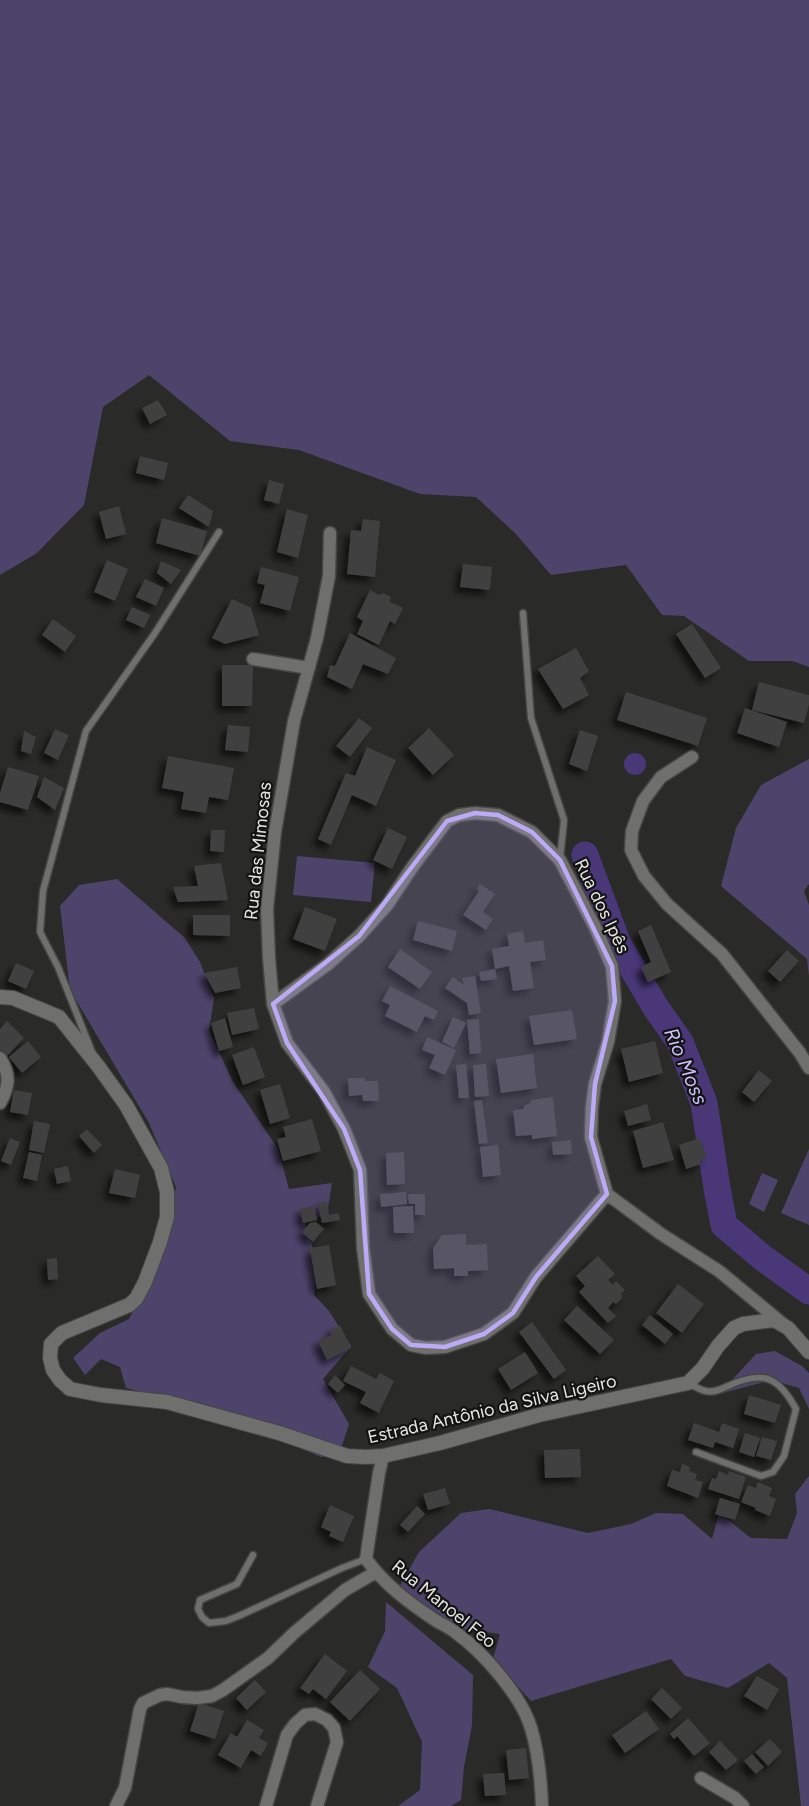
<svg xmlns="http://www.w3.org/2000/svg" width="809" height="1806" viewBox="0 0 809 1806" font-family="Figtree,sans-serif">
<defs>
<filter id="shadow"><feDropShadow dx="-5.5" dy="5.5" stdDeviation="3" flood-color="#0009"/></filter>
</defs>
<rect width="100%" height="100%" fill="#2a2b28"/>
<path fill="#4d446b" d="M0,0H809V667L792,661H749L684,616L662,615L626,565L551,575L515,533L476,497L420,494L299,450L230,441L149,375L103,407L84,505L37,553L0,575Z
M809,759V884L804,891L809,905V976L807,959L721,886L736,828L761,785Z
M297,856L375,863L371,902L293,895Z
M117,879L185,938L200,962L214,998L209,1030L233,1082L278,1149L289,1189L332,1183L327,1214L305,1222L318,1266L314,1295L329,1311L351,1346L323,1379L349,1424L339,1455L321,1457L208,1409L126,1388L120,1367L101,1359L85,1375L73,1358L100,1333L129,1319L167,1241L176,1187L149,1123L70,990L60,906L79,885Z
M809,1149V1225L781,1213Z
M762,1173L778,1180L764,1212L749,1204Z
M775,1351L802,1366L809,1373V1409L799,1388L771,1380L719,1394L756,1354Z
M809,1476V1806H801L787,1678L769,1663L728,1688L685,1676L671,1659L531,1701L493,1659L500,1634L454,1628L400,1586L419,1552L461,1513L489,1509L588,1533L631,1524L656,1513L683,1514L712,1539L719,1513L751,1538L787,1539L797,1513L795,1494Z
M386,1602L473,1675L472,1725L464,1767L461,1800L451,1806H398L420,1790L422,1742L397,1688L368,1667L385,1631Z"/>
<path fill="#493778" d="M624 764a11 11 0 1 1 22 0a11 11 0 1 1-22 0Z"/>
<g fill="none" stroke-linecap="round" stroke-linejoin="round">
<path stroke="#493778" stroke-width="27" d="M585,855L617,942L656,1008L680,1042L704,1103L717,1188L724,1225L763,1258L809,1291"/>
</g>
<path fill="#40413f" filter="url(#shadow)" d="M158,400L167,415L150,424L142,408Z
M140,456L168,463L164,480L136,473Z
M269,480L284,484L279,504L264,500Z
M188,495L213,511L209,527L179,508Z
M119,506L126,534L106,539L99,512Z
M287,509L308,515L298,558L277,552Z
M162,518L207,531L200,556L156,543Z
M363,519L380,521L375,577L347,574L351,530L361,531Z
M107,560L128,569L115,601L94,592Z
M161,561L181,570L171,584L157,573Z
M463,564L492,567L490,590L460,587Z
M261,567L299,577L290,611L260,603L265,585L257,583Z
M145,579L164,588L156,606L136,597Z
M370,590L379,595L383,593L391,597L390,602L403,608L395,624L390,621L379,645L357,634L363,621L357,617Z
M232,599L251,608L259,635L225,644L212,638Z
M132,607L150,615L144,628L126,620Z
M53,619L76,636L65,652L42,635Z
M692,624L721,668L705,678L676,634Z
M350,633L396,658L388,674L363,664L352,689L327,677L330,665L335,666Z
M576,648L589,671L580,678L589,695L563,709L538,669Z
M222,665H253L252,706H222Z
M759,682L809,695V704L804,723L752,710Z
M626,692L707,718L698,746L617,720Z
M745,708L787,722L779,747L737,733Z
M359,718L372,728L350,757L336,746Z
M228,725L250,727L248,752L225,750Z
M429,728L454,755L433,775L408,748Z
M55,729L69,735L58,760L44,753Z
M580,730L598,736L587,771L569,764Z
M24,731L36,737L31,754L21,751Z
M367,747L396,760L376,806L352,795L331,845L318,839L346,773L355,776Z
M168,756L234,768L228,800L209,797L206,813L181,809L184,792L162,788Z
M8,767L39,776L28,810L0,802V793Z
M44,777L64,788L55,810L37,797Z
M388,828L407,837L392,869L373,860Z
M211,830H225L224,852L210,851Z
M221,863L228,900L178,902L173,887L198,886L194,866Z
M480,884L495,894L483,912L493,919L486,930L463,915L479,891L477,889Z
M305,907L337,919L325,951L293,939Z
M193,915H230V936L193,935Z
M418,921L457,931L452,951L413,940Z
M651,925L671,972L648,982L641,967L651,962L638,931Z
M523,931L525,943L543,940L546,960L530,962L534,988L513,991L509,966L495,969L492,949L509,946L507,934Z
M400,949L432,972L420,989L388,967Z
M787,950L799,961L780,982L768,971Z
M16,963L34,971L26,989L8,981Z
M237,967L241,988L215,993L204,973Z
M495,969L497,979L481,981L479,972Z
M475,976L481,1013L469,1015L467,1003L445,988L453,977L464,985L462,978Z
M390,986L438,1011L434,1020L425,1016L417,1032L385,1016L390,1005L382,1001Z
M254,1008L259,1029L232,1035L227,1013Z
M572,1010L577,1039L534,1045L529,1016Z
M453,1017L466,1023L454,1048L442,1042Z
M225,1018L233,1047L219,1051L211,1023Z
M479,1019L481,1053L470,1054L467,1020Z
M7,1021L24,1038L5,1058L0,1053V1029Z
M427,1037L456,1050L445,1075L429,1068L435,1055L422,1050Z
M28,1041L41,1057L22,1073L9,1057Z
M655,1041L663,1073L629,1082L621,1049Z
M254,1047L265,1077L243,1085L232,1055Z
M533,1054L537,1088L501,1093L496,1059Z
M466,1064L469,1098H459L456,1065Z
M486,1064L489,1096L475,1097L473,1065Z
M759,1070L772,1081L754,1102L742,1092Z
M348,1078H365V1081H378L379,1101H363L362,1095L349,1096Z
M280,1084L290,1118L270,1124L260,1090Z
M14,1090L32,1093L28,1115L10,1112Z
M553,1097L557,1136L532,1139V1135L516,1136L513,1110L523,1109L525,1105L530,1103L531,1100Z
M482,1100L488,1143L479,1144L474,1101Z
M647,1104L651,1120L628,1126L624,1111Z
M312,1119L321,1151L283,1161L277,1139L286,1137L283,1127Z
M34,1121L50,1124L44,1153L29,1150Z
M663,1122L674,1160L643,1168L633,1131Z
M87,1129L102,1145L94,1153L79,1136Z
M10,1138L20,1142L11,1165L1,1161Z
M700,1138L707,1158L700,1160L701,1164L686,1169L679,1145Z
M571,1140L572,1154L553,1155L552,1142Z
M498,1145L501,1175L483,1177L480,1147Z
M29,1152L42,1155L37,1181L23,1178Z
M404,1152L405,1184L387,1185L386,1153Z
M68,1166L71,1181L57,1184L54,1169Z
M115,1169L140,1175L135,1198L109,1193Z
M406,1192L407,1204L381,1207L380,1194Z
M408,1194H425V1215H415V1204H409Z
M327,1201L329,1215L339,1213L340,1220L322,1223L318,1203Z
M314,1206L317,1220L303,1223L300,1209Z
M413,1206L414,1233H394L393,1207Z
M316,1222L324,1229L313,1242L302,1232L310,1223Z
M466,1234V1245L487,1244L488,1270L468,1271V1276H454V1268L434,1269L433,1248L442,1235Z
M329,1245L336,1285L317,1289L310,1248Z
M598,1256L615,1274L608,1280L613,1285L616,1281L625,1290L621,1294L622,1298L616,1304L613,1302L608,1308L616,1316L608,1323L579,1292L585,1286L576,1276Z
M57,1258L58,1279L48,1280L47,1259Z
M678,1284L704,1304L682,1333L656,1313Z
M577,1306L614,1340L600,1354L564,1320Z
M650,1315L673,1334L665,1344L642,1325Z
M532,1322L566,1370L554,1379L519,1332Z
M340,1325L351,1348L327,1360L318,1341L332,1335L330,1330Z
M525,1352L538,1373L511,1390L498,1369Z
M351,1366L376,1379L380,1373L394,1381L379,1413L360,1403L366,1392L343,1381Z
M335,1375L345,1385L338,1393L328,1384Z
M749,1395L781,1405L775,1423L744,1414Z
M694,1423L719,1432L722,1423L739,1429L733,1448L715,1442L713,1448L688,1440Z
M745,1433L760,1438L754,1457L739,1452Z
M762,1437L777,1441L771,1460L756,1456Z
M580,1449L581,1477L545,1478L544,1450Z
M682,1464L690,1467L689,1471L697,1474L695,1480L703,1482L698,1498L667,1486L672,1470L680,1472Z
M719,1471L728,1475L729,1471L746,1477L739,1499L708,1489L712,1478L716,1479Z
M758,1482L772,1488L769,1496L776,1499L770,1516L755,1510L756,1508L741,1502L748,1485L756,1488Z
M445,1488L450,1504L428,1510L423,1494Z
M720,1498L740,1504L735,1520L715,1514Z
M330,1505L354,1516L343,1542L329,1536L331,1532L321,1527Z
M417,1506L425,1514L408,1532L400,1525Z
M325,1654L347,1671L326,1699L313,1689L309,1694L300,1688Z
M360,1670L380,1689L350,1721L330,1702Z
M757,1676L779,1689L767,1710L744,1696Z
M255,1680L266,1692L247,1710L236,1698Z
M662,1688L682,1708L671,1719L651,1699Z
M199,1703L224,1711L215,1739L190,1731Z
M646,1711L659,1729L625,1753L612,1735Z
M688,1718L710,1743L694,1756L677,1736L674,1739L670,1734Z
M247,1720L264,1730L259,1738L268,1743L261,1756L251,1750L241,1768L218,1755L231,1733L237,1737Z
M770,1739L782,1752L768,1766L755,1752Z
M720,1741L738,1760L726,1770L709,1752Z
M526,1748L529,1778L509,1780L506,1750Z
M752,1754L764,1767L756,1774L744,1761Z
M504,1773L506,1795L485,1796L483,1774Z"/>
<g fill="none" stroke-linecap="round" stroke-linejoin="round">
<defs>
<path id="service" d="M523,613L531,718L564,820L560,859
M92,1052L58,967L40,932L43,891L86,731L155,633L219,532
M689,1383C694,1386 700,1390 706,1391C714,1393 721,1389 728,1386C763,1370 778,1376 796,1409L784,1456L773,1472L761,1476L696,1452
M253,1555L237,1584L200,1600L198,1609L202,1617L209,1623L226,1621L241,1615L342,1568L366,1559"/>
<path id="minor" d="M330,533L329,576L317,638L294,721L275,832L267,909L269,958L273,1004L287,1043L324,1092L344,1129L360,1170L363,1248L369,1294L392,1329L411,1345L426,1348L445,1347L484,1334L513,1313L536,1277L607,1194
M253,659L309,668
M692,757L661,777L643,801L632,831L631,850L644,876L667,904L722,954L800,1053L809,1068
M273,1004L328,964L359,936L387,905L413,866L447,821L459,815L475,813L498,815L532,832L560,860L595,927L612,966L615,1001L608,1042L595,1084L592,1107L591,1137L607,1194L661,1234L719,1271L783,1324
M0,1058C11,1075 9,1087 0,1103
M383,1456L379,1473L366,1559C385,1585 408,1602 435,1620C441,1624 449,1627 455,1632C483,1652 521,1695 531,1728C539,1754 541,1780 542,1806
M701,1778L735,1798L743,1806
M116,1806L125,1788L140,1709L143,1703L160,1695L167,1694L182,1697L197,1698L212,1696L223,1690L268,1658L294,1633L345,1590L376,1572
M266,1806L287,1735L295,1724L305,1715L315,1714L327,1720L334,1728L337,1742L317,1806"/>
<path id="tertiary" d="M0,997L13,998L59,1017L98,1066L126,1105L161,1168L167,1192V1217L160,1242L145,1282L136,1299L129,1305L62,1333L51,1344L50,1358L53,1370L60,1380L70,1389L101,1395L167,1402L279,1433L347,1456L366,1457L383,1456L440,1443L539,1415L688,1383L703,1368L718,1346L734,1328L743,1324L774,1320L788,1328L809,1352"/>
</defs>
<use href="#service" stroke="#454644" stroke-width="9"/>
<use href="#minor" stroke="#454644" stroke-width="15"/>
<use href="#tertiary" stroke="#454644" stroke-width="16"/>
<use href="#service" stroke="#6f706e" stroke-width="6"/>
<use href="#minor" stroke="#6f706e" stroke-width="12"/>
<use href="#tertiary" stroke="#6f706e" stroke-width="14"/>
</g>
<path fill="#bbaaf6" fill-opacity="0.2" stroke="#bbaaf6" stroke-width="4.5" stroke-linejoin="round" d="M475,813L498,815L532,832L560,860L612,966L615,1001L595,1084L591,1137L607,1194L536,1277L513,1313L484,1334L445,1347L411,1345L392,1329L369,1294L360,1170L344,1129L287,1043L273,1004L359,936L447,821Z"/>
<g text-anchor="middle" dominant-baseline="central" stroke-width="4.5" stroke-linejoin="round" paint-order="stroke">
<g font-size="18" fill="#e5e6e4" stroke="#131312">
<text transform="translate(258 851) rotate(-84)">Rua das Mimosas</text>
<text transform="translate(602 906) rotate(64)">Rua dos Ipês</text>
<text transform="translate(492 1409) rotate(-13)">Estrada Antônio da Silva Ligeiro</text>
<text transform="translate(444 1604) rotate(39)">Rua Manoel Feo</text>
</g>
<g font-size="20" font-style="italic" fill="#cdc1fc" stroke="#131312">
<text transform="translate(686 1066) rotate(67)">Rio Moss</text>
</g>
</g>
</svg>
